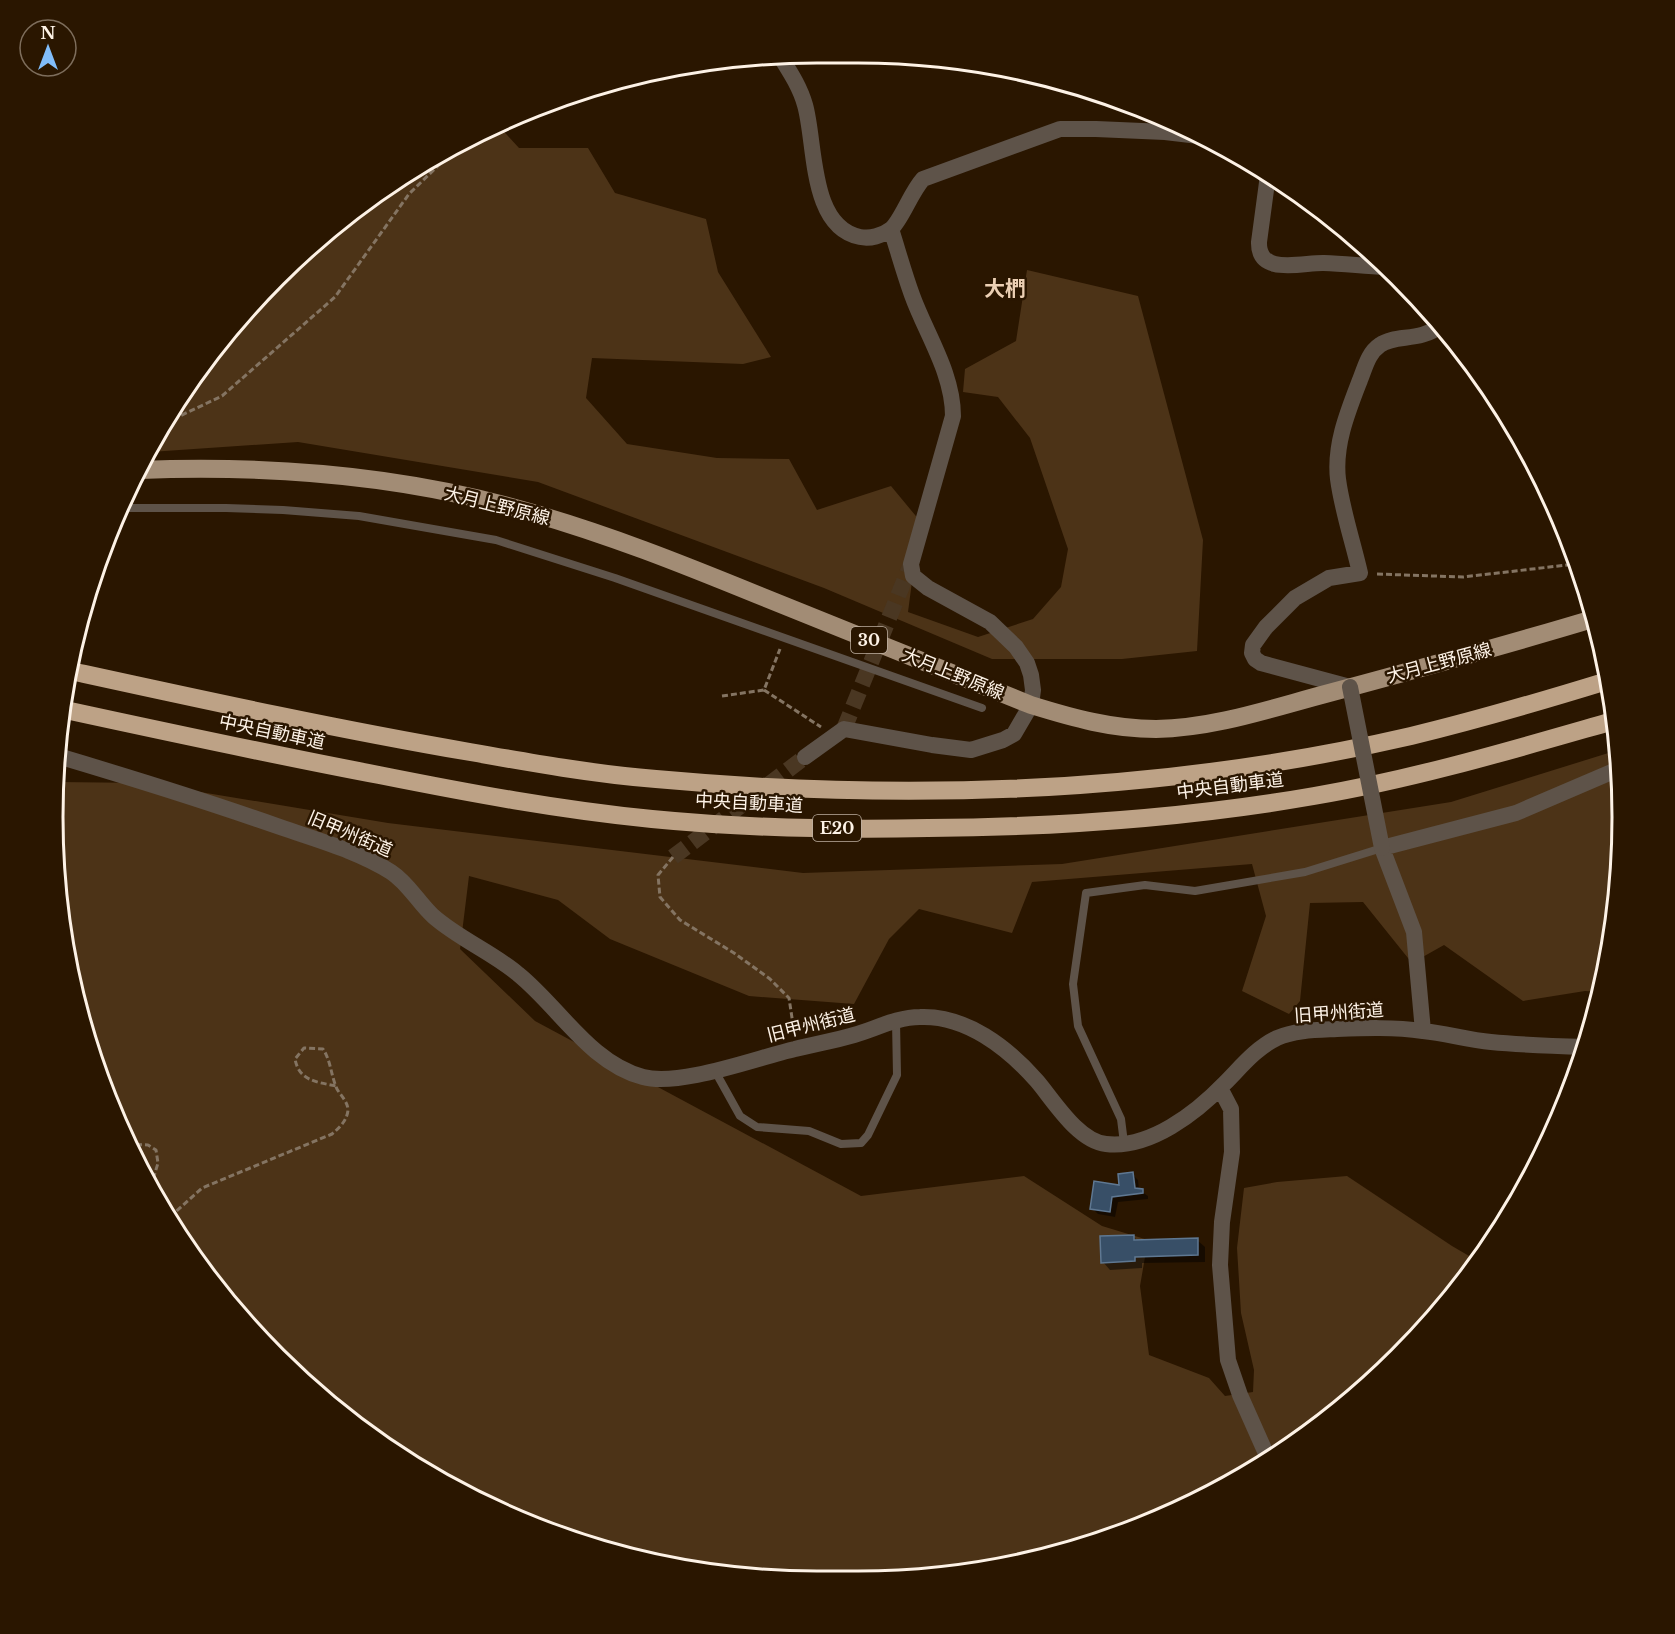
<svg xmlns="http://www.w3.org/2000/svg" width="1675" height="1634" viewBox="0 0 1675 1634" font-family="'Libre Baskerville','Noto Sans JP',serif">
<rect width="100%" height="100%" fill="#2a1600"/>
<path fill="#4c3317" d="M498,125L519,148H588L615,193L706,219L718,272L771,357L743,364L592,358L586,398L627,444L717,458L789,459L817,510L891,486L920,521L908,612L978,637L1033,619L1061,587L1068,549L1030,438L998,397L963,392L965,369L1016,341L1027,270L1138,296L1203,540L1197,651L1122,659H992L824,588L538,482L298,442L150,452L181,393L276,277L392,182Z
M1618,750L1621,767L1616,917L1598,992L1585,991L1523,1001L1444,945L1412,963L1363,902L1310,903L1300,1001L1289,1014L1242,991L1266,916L1252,864L1032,882L1012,933L919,909L889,939L854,1004L749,996L610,939L558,900L469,876L460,949L535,1021L861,1196L1024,1176L1102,1226L1148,1240L1140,1286L1149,1355L1209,1378L1225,1396L1253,1392L1254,1370L1241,1313L1237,1248L1244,1188L1277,1182L1347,1176L1452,1246L1476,1260L1433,1321L1323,1424L1196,1503L1056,1556L908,1580L718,1575L572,1541L435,1479L313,1392L211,1283L131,1155L78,1015L54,867L57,782L146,783L388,823L803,873L1062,864L1451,802Z"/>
<path fill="#0007" fill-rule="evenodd" d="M1132,1174L1138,1180L1139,1190L1148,1196V1199L1118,1202L1115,1217L1098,1214L1092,1208L1121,1187ZM1132,1178H1135L1137,1195H1134Z
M1133,1236L1138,1241L1197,1240L1205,1247V1262L1142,1263V1268L1110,1270L1103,1262Z"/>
<path fill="#384f67" stroke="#5f7892" stroke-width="1.5" d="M1133,1172L1135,1188L1143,1189V1193L1112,1197L1110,1212L1090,1209L1094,1181L1119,1185L1118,1174Z
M1134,1235V1240L1198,1238V1255L1135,1257V1261L1101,1263L1100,1236Z"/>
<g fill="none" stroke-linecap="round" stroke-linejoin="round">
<path stroke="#4a3722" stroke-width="16" stroke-dasharray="16 8" stroke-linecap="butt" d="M844,729L911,564
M673,857L805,757"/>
<path stroke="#847462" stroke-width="3" stroke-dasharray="6 3" stroke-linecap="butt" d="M165,423L222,396L335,297L409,194L448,156L451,150
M1377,574L1463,577L1576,564
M764,690L821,727
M722,696L764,690L780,649
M673,857L658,875L660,897L680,920L734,953L770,979L789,998L794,1031
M127,1144L148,1145L156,1150L158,1163L151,1186
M170,1217L202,1188L332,1134C339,1128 347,1121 348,1110C348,1102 341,1096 337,1089C331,1076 331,1061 323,1049L304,1048L295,1059C299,1081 317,1082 336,1086
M518,1517L546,1529"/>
<path stroke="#5e5349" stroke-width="8" d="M588,92L611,84
M120,508H226L283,510L359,516L496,540L615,578L982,708
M715,1071L740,1116L757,1127L809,1131L841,1144L861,1143L868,1135L897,1075L896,1021
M1124,1143L1121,1119L1078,1026L1073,984L1086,893L1145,885L1195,891L1305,872L1382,848"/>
<path stroke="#5e5349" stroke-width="16" d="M780,56C790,72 800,87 805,105C816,143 809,227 860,237C870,239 882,236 891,229C901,221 911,192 923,179L1060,129H1096L1165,132L1199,136
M1268,175L1259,242C1258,277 1304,262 1324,263C1345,264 1365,266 1385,267
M1350,687L1261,663L1255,659L1252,653L1253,645L1266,627L1295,598L1329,578L1360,573C1353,542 1342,510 1338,479C1334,445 1348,411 1360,380C1365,368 1368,353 1380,345C1395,334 1420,342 1440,326
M58,756C132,778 206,801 280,827C317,840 358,851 391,872C408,883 418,902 433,916C459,939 492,952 518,974C559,1007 590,1063 643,1077C680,1087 756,1058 795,1049C814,1044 834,1041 854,1035C875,1029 897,1017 920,1017C966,1015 1008,1048 1037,1081C1054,1101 1078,1141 1106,1144C1150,1149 1196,1113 1225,1083C1241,1067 1256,1048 1277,1038C1295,1030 1317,1030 1337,1029C1365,1028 1394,1027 1423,1031C1445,1033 1468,1040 1491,1042C1522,1045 1554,1046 1586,1047
M805,757L844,729L932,745L971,750L1003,740L1014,734L1031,705L1033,690L1031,675L1027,663L1016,647L990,622L928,588L913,576L911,564L953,416C953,373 926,334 912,295C904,273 898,251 891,229
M1423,1031L1414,932L1382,848L1516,813L1621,768
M1220,1088L1231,1109L1232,1152L1222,1222L1220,1265L1228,1360L1240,1395L1268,1458"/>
<path stroke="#a28c75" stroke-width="18" d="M140,470C271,465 403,475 529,512C607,534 682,564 758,595C849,631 940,669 1031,705C1073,718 1112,729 1156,729C1215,728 1272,708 1329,693C1418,669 1507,645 1596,618"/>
<path stroke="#bda286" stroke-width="18" d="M71,671C204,700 336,729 470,752C532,763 594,774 656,779C907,802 1165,793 1411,736C1477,720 1542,701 1607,681
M61,709C167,732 273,755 379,775C469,793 560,810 652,819C744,828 836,830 928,828C1057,827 1187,818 1314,796C1415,779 1515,749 1613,721"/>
<path stroke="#5e5349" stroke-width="16" d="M1350,687L1382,848"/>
</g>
<g text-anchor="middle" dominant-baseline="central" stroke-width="5" stroke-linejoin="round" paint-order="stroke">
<g fill="#2a1600" stroke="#beb0a1" stroke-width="1.5">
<rect x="851" y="627" width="36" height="26" rx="4.5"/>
<rect x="813" y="815" width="48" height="26" rx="4.5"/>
</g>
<g font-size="16" font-weight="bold" fill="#fdf2e6">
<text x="869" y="640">30</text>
<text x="837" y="828">E20</text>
</g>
<g font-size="18" fill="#fdf2e6" stroke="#2a1600">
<text transform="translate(497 506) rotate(14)">大月上野原線</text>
<text transform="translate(1439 663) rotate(-15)">大月上野原線</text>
<text transform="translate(953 674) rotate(22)">大月上野原線</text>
<text transform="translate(272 732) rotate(12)">中央自動車道</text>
<text transform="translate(1230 786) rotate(-7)">中央自動車道</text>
<text transform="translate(749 803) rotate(3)">中央自動車道</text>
<text transform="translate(350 834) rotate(23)">旧甲州街道</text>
<text transform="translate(1339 1013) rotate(-4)">旧甲州街道</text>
<text transform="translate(811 1025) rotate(-14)">旧甲州街道</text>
</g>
<g font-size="21" font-weight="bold" fill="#ecd0b4" stroke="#2a1600">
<text x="1005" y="289">大椚</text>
</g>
</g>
<path d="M0 0H1675V1634H0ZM817 63H858A754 754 0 0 1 1612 817V817A754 754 0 0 1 858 1571H817A754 754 0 0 1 63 817V817A754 754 0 0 1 817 63Z" fill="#2a1600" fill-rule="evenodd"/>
<path fill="none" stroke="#fdf2e6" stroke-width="3" d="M817 63H858A754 754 0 0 1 1612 817V817A754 754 0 0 1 858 1571H817A754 754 0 0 1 63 817V817A754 754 0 0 1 817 63Z"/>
<g transform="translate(48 48)"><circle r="28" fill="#2a1600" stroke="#7e6e5c" stroke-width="1.5"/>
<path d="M0-4.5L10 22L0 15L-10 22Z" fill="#81bdfa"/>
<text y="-9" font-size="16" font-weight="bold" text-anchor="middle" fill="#fdf2e6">N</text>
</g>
</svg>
